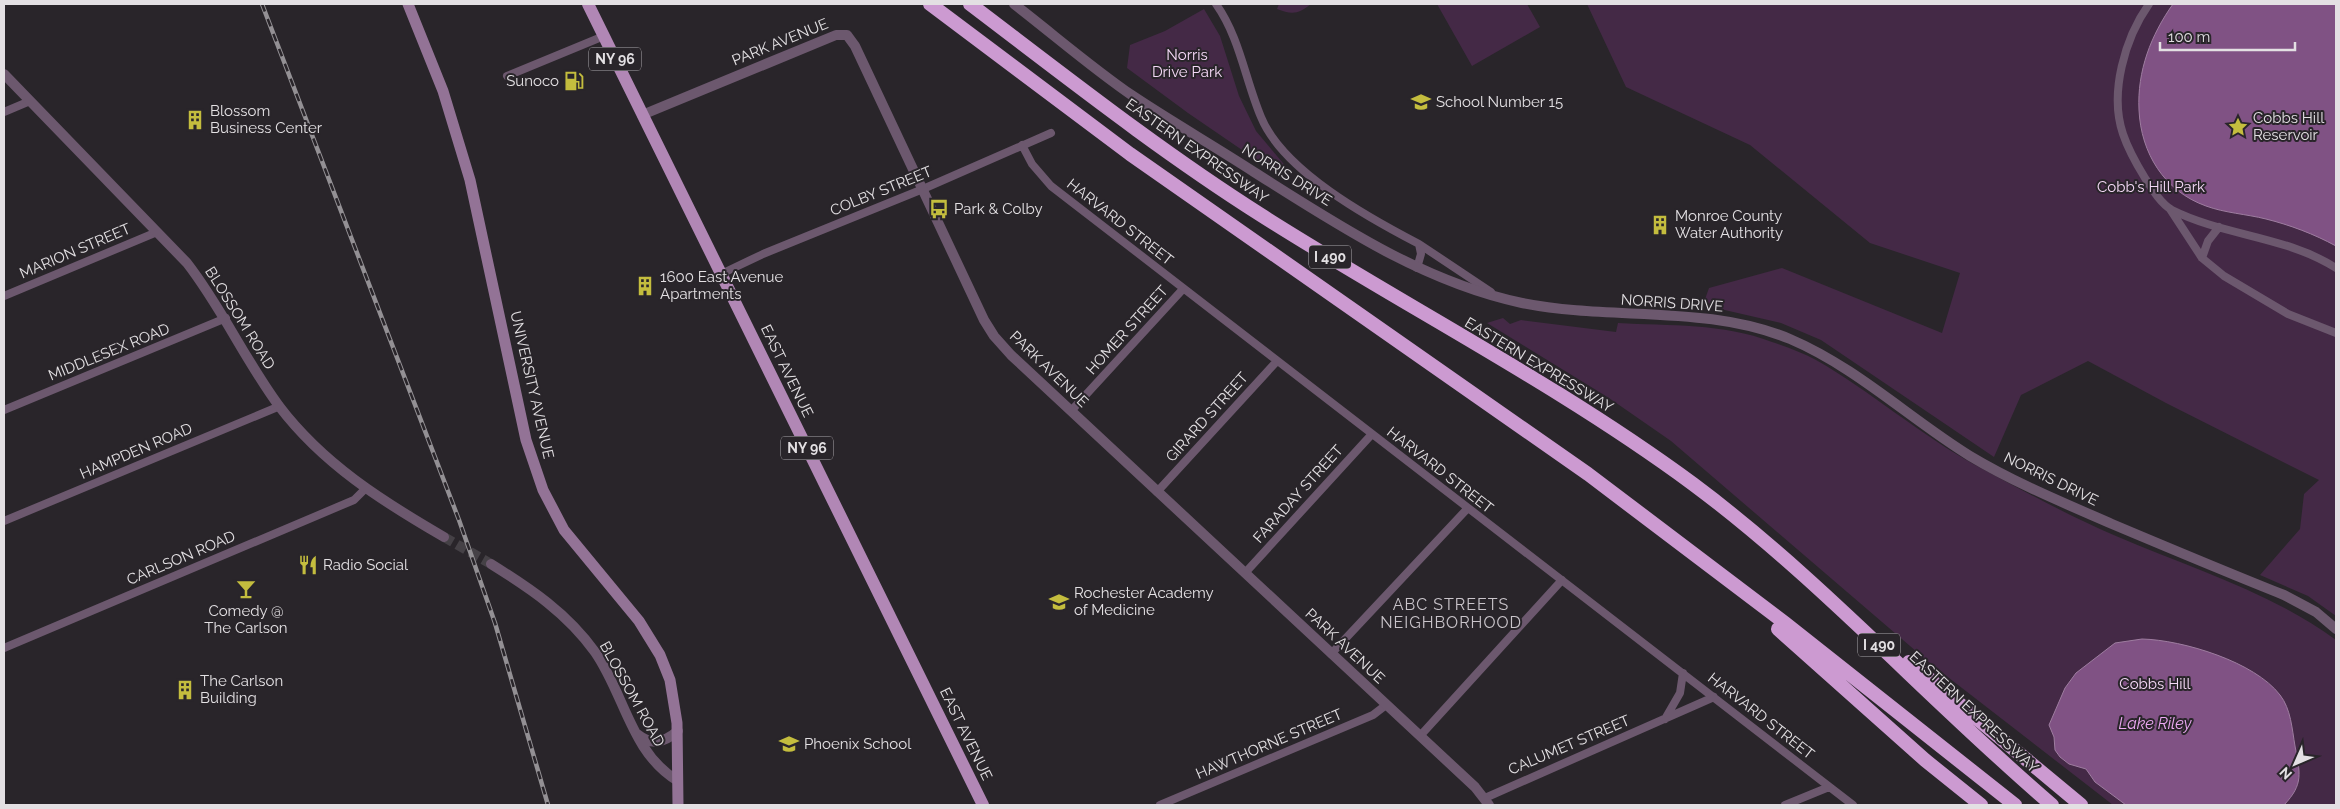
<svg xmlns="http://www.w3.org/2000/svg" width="2340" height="809" viewBox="0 0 2340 809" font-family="Raleway,sans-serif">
<rect width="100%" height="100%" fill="#29252a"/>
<path fill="#442946" d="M1279,4H1311C1299,14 1292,15 1277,9Z
M1437,4H1527L1540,27L1472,66Z
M1587,4H2336V616L2308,596L2260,575L2300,529L2304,494L2319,480L2166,403L2088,361L2021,395L1994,457L1821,340L1781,323L1703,305L1709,288L1782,268L1942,333L1960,273L1870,243L1750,145L1626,87Z
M1204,9L1220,36L1239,96L1256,131L1288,169L1280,176L1188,113L1127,68L1130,45L1165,31Z
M1503,318L1510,324L1521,320L1616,332L1618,323C1669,326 1723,323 1772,342C1787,347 1803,353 1816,360C1872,392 1920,435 1977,466C2022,490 2069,516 2116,536C2190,568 2271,592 2336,640V805H2113L1931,664L1671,441L1609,398L1487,323Z"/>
<path fill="#805284" stroke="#9e7da0" d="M2173,4H2336V246C2314,234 2290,225 2266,219C2246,214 2225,213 2206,206C2164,191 2141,153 2139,110C2137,71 2151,35 2173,4Z
M2142,639C2183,640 2255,662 2280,695C2291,709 2292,729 2295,746C2300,773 2304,784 2284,805H2126L2095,782L2086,769L2069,764L2060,757L2055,750L2054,737L2049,725L2065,688L2076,673L2115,643Z"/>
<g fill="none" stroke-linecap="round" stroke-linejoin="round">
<path stroke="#454146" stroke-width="10" stroke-dasharray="10 5" stroke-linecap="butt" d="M444,537L491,564"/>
<path stroke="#6c586e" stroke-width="8" d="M1216,4C1240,38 1245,79 1261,117C1283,171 1369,218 1419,244L1421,254L1417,268
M2149,4C2125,38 2109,93 2123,134C2128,149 2137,165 2145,178C2152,189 2161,204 2172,210C2224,236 2286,236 2336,268
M507,76L604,36
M4,112L30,101
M1022,145L1032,164L1051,186L1853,805
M2170,209L2202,258L2224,276L2288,314L2336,333
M1419,244L1491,292
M2202,258L2208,241L2219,227
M721,274L763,254L923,189L1051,133
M4,296L157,232
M4,410L226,318
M1071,411L1183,289
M1157,492L1277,361
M4,521L280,406
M1245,573L1372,434
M4,648L354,500L365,489
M1331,654L1467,509
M1665,719L1680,693L1683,673
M1420,736L1562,580
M1485,798L1714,697
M1160,805L1373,715L1386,705
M1785,805L1829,787"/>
<path stroke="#6c586e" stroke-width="10" d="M1014,4C1053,34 1092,68 1133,96C1172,122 1214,146 1254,172C1338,225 1423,282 1522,303C1611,321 1706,304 1790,339C1856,367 1910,419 1970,456C2015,483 2064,503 2112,524C2169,548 2226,572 2284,595L2316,612L2336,629
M4,74L187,263C222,308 245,360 279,406C323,464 382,501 444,537
M642,115L836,35H847L855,46L984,320L994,336L1011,355L1475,787L1489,805
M491,564C531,589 567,613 595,652C625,695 631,753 678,781
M637,734C652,746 663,743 678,731"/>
<path stroke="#937396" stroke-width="11" d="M408,4L443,91L470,180L526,440L543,490L564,530L639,621L660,655L670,680L677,723L678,805"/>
<path stroke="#b187b5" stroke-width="12" d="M588,4L983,805"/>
<path stroke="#cc9ad1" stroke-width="14" d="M930,4L1130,154L1588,474L1785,623L2015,805
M970,4C1065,76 1160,151 1261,215C1404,306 1556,383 1693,484C1822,580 1930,701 2052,805
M1778,629L1925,760L1981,805
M1909,662L2081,805"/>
<defs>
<path id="rail" d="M262,4L459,520L495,623L548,805"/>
</defs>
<use href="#rail" stroke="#939094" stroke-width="4.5"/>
<use href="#rail" stroke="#29252a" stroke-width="2.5" stroke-dasharray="8" stroke-linecap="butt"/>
</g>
<defs>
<symbol id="fuel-bare" viewBox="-9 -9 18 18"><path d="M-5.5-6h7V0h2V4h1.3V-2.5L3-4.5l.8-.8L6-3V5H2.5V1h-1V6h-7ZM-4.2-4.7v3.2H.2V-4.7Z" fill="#c4bd3e" stroke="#29252a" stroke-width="2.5" paint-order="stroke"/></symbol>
<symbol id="school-bare" viewBox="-9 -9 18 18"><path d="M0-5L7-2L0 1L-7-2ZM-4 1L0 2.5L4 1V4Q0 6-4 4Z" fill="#c4bd3e" stroke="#29252a" stroke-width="2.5" paint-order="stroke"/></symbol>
<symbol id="building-bare" viewBox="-9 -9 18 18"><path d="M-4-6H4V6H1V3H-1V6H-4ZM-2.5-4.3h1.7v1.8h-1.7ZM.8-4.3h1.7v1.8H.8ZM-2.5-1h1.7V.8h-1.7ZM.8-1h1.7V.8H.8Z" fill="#c4bd3e" stroke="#29252a" stroke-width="2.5" paint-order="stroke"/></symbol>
<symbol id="sight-bare" viewBox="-9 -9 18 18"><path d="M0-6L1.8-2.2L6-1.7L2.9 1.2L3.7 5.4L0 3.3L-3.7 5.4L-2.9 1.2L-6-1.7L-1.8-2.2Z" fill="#c4bd3e" stroke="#29252a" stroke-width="2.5" paint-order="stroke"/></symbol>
<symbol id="bus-bare" viewBox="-9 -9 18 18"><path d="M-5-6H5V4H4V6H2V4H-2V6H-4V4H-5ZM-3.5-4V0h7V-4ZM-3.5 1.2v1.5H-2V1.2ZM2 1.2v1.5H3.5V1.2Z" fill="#c4bd3e" stroke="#29252a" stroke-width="2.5" paint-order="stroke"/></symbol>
<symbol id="restaurant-bare" viewBox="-9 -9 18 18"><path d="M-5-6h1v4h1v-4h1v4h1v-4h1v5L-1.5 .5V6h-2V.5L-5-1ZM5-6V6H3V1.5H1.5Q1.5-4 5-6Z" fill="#c4bd3e" stroke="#29252a" stroke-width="2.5" paint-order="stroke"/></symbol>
<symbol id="bar-bare" viewBox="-9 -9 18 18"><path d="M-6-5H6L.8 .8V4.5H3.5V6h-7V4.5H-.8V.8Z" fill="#c4bd3e" stroke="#29252a" stroke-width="2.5" paint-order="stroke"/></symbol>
</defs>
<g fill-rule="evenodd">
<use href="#fuel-bare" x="560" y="67" width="28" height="28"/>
<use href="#school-bare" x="1407" y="88" width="28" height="28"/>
<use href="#building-bare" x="181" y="106" width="28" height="28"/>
<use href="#sight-bare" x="2224" y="113" width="28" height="28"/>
<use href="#bus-bare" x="925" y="195" width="28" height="28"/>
<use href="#building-bare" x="1646" y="211" width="28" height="28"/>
<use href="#building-bare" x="631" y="272" width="28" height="28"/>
<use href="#restaurant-bare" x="294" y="551" width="28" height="28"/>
<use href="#bar-bare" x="232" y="575" width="28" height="28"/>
<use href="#school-bare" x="1045" y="588" width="28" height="28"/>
<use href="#building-bare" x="171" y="676" width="28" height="28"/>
<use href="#school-bare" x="775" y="730" width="28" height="28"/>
</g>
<g text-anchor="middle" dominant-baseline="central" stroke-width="4" stroke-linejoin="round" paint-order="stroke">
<g fill="#29252a" stroke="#aba8ac" stroke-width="1">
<rect x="589" y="47.5" width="52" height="23" rx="4"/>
<rect x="1309" y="245.5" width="42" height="23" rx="4"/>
<rect x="781" y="436.5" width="52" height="23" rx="4"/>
<rect x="1858" y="633.5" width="42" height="23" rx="4"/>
</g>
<g font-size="14" font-weight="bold" fill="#e3e0e3">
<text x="615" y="59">NY 96</text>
<text x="1330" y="257">I 490</text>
<text x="807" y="448">NY 96</text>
<text x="1879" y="645">I 490</text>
</g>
<g font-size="15" fill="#e3e0e3" stroke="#29252a">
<text transform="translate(780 42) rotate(-22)">PARK AVENUE</text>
<text transform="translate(1197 151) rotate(35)">EASTERN EXPRESSWAY</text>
<text transform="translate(1287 175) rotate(32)">NORRIS DRIVE</text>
<text transform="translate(881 191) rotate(-22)">COLBY STREET</text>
<text transform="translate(1120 222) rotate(38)">HARVARD STREET</text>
<text transform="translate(75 251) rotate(-23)">MARION STREET</text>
<text transform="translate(1672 303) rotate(4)">NORRIS DRIVE</text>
<text transform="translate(240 318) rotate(58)">BLOSSOM ROAD</text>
<text transform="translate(1127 330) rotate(-48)">HOMER STREET</text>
<text transform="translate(109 352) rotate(-22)">MIDDLESEX ROAD</text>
<text transform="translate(1539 365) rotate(31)">EASTERN EXPRESSWAY</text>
<text transform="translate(1049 369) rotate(44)">PARK AVENUE</text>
<text transform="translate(787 371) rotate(64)">EAST AVENUE</text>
<text transform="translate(532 385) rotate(77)">UNIVERSITY AVENUE</text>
<text transform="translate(1207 417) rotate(-48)">GIRARD STREET</text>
<text transform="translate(136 451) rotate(-23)">HAMPDEN ROAD</text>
<text transform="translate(1440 470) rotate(38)">HARVARD STREET</text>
<text transform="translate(2051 479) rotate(26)">NORRIS DRIVE</text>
<text transform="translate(1298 494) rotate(-48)">FARADAY STREET</text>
<text transform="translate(181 558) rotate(-23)">CARLSON ROAD</text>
<text transform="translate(1345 646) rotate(43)">PARK AVENUE</text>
<text transform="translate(632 694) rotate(61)">BLOSSOM ROAD</text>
<text transform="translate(1974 712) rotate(43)">EASTERN EXPRESSWAY</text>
<text transform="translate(1761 716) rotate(38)">HARVARD STREET</text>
<text transform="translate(966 734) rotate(64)">EAST AVENUE</text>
<text transform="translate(1269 744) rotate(-23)">HAWTHORNE STREET</text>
<text transform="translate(1569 745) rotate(-23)">CALUMET STREET</text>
</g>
<g font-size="15" fill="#f5d9f7" stroke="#29252a">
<text x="1187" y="55">Norris<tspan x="1187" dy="17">Drive Park</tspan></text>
<text x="2151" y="187">Cobb's Hill Park</text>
<text x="2155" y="684">Cobbs Hill</text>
</g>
<g font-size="15" fill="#e3e0e3" stroke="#29252a" text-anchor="start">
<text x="559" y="81" text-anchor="end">Sunoco</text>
<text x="1436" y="102">School Number 15</text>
<text x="210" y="111">Blossom<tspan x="210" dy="17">Business Center</tspan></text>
<text x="2253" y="118">Cobbs Hill<tspan x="2253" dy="17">Reservoir</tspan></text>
<text x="954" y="209">Park &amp; Colby</text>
<text x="1675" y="216">Monroe County<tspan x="1675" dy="17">Water Authority</tspan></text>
<text x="660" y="277">1600 East Avenue<tspan x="660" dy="17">Apartments</tspan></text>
<text x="323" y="565">Radio Social</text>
<text x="1074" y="593">Rochester Academy<tspan x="1074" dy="17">of Medicine</tspan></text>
<text x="246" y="611" text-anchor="middle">Comedy @<tspan x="246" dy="17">The Carlson</tspan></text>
<text x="200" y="681">The Carlson<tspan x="200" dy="17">Building</tspan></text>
<text x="804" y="744">Phoenix School</text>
</g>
<g font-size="16" letter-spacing="1" fill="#c9c4ca" stroke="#29252a">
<text x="1451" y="604">ABC STREETS<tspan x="1451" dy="18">NEIGHBORHOOD</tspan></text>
</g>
<g font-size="16" font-style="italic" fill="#eda9f3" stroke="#29252a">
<text x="2155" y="723">Lake Riley</text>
</g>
</g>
<rect width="2340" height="809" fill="none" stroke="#e3e0e3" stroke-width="10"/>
<g transform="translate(2295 764) rotate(225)" stroke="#29252a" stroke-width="4" paint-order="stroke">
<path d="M0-4L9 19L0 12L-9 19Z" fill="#e3e0e3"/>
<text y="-8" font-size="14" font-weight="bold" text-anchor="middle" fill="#e3e0e3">N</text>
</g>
<path d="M2160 42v8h135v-8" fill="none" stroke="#e3e0e3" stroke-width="2.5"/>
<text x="2168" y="42" font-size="15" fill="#e3e0e3" stroke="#29252a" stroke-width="4" paint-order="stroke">100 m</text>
</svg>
